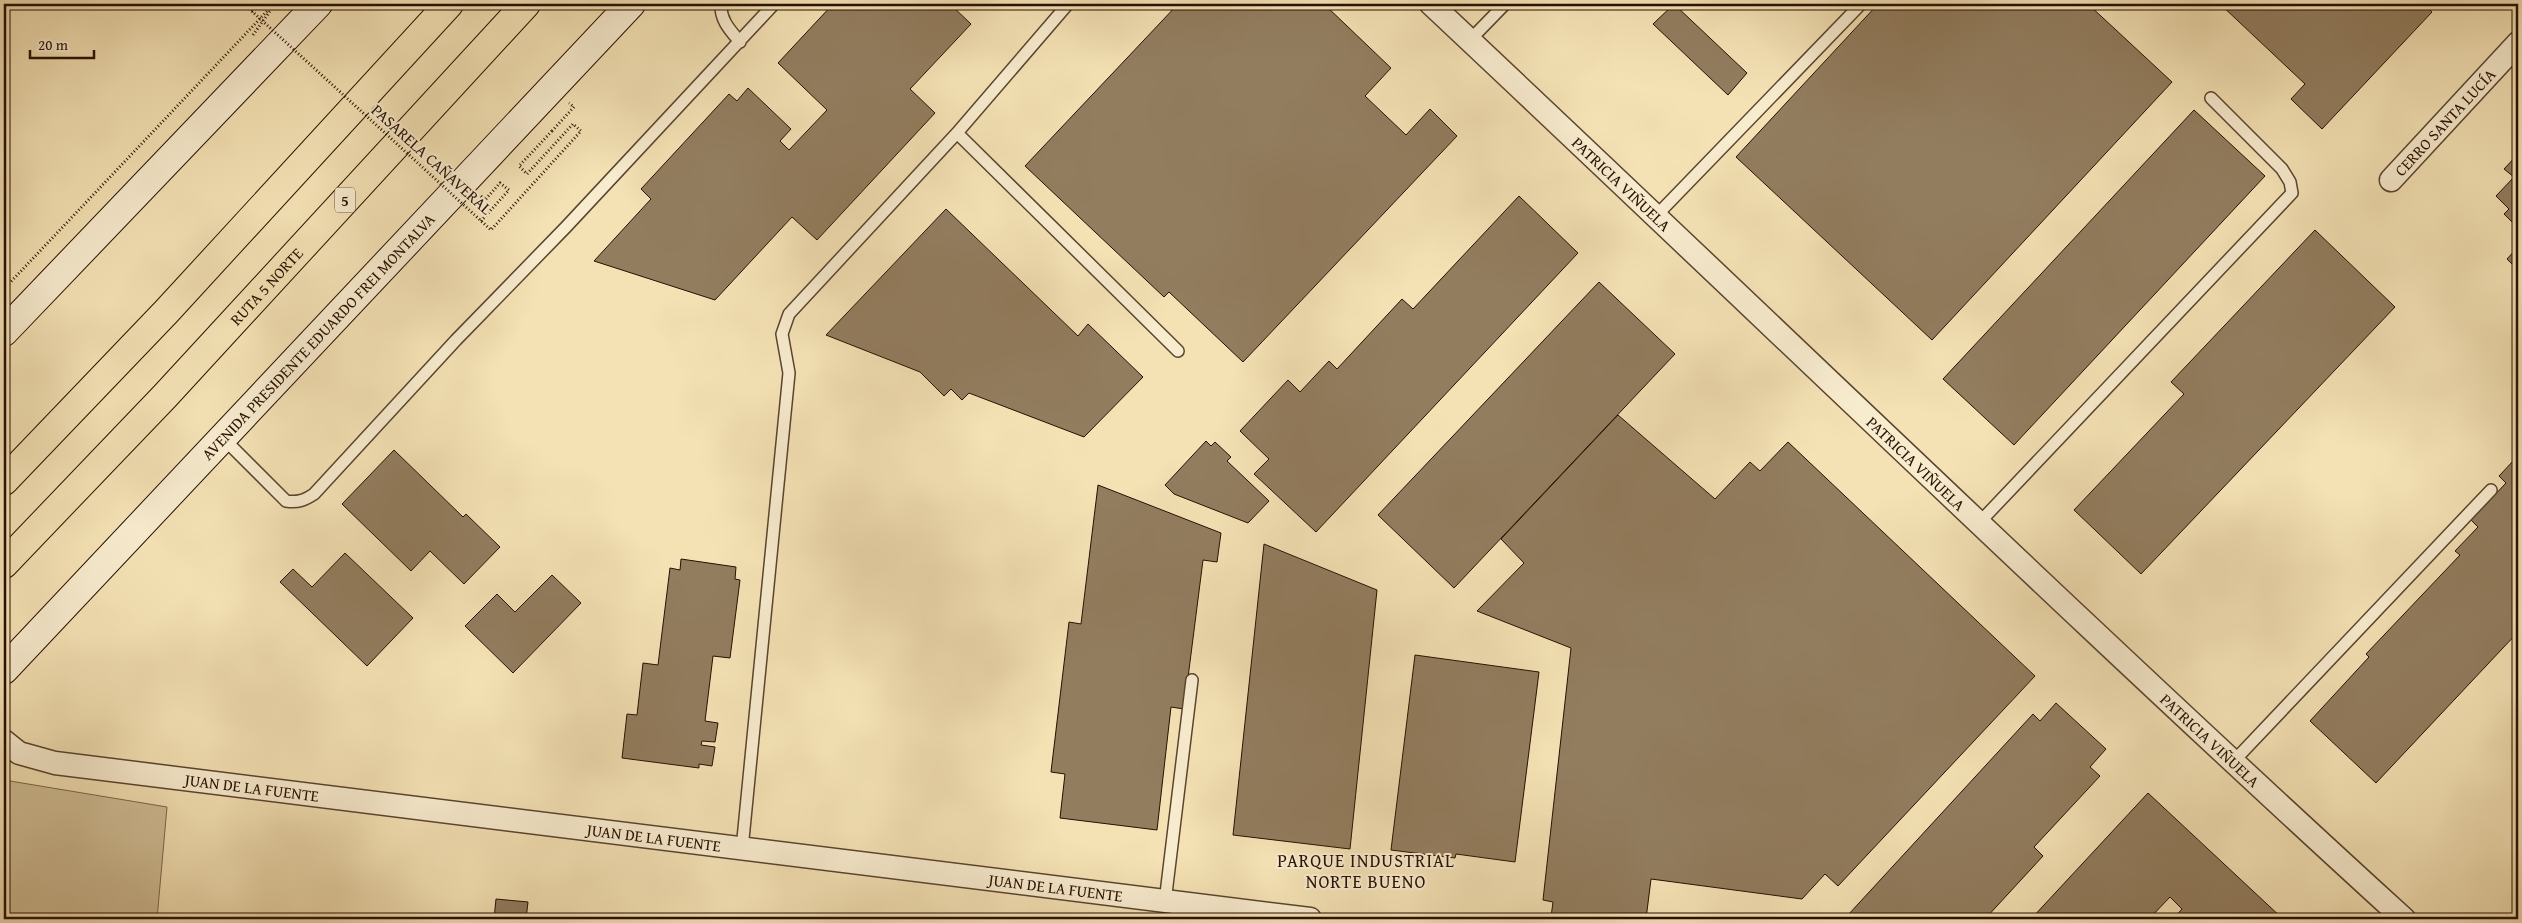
<svg xmlns="http://www.w3.org/2000/svg" width="2522" height="923" viewBox="0 0 2522 923" font-family="'Gentium Book Plus',serif">
<rect width="100%" height="100%" fill="#f4e2b5"/>
<filter id="stains"><feTurbulence type="fractalNoise" baseFrequency=".004" numOctaves="4"/><feColorMatrix values="0 0 0 0 .2 0 0 0 0 .09 0 0 0 0 .02 0 0 0 .5 -.17"/></filter>
<radialGradient id="worn" r=".72"><stop offset=".6" stop-color="#630" stop-opacity="0"/><stop offset="1" stop-color="#630" stop-opacity=".3"/></radialGradient>
<path fill="#d1be96" stroke="#7c664c" d="M4,780L167,807L157,919H4Z"/>
<path fill="#927d5f" stroke="#270f01" d="M833,4H950L971,24L910,89L935,113L817,240L792,217L715,300L594,261L651,199L641,189L729,94L737,101L748,88L791,129L780,141L789,150L827,110L778,63Z
M1178,4H1324L1391,68L1365,96L1406,135L1430,109L1457,136L1243,362L1169,292L1164,297L1025,166Z
M1674,4L1747,73L1728,95L1653,24Z
M1878,4H2088L2172,82L1932,340L1736,157Z
M2220,4H2424L2432,12L2322,129L2291,99L2305,84Z
M2194,110L2265,176L2014,445L1943,379Z
M2518,154V228L2504,214L2509,209L2496,196L2514,177L2504,169Z
M1519,196L1578,253L1316,532L1254,474L1269,459L1240,431L1288,380L1300,392L1329,361L1337,369L1402,299L1413,309Z
M946,209L1078,336L1088,324L1143,377L1084,437L969,393L962,400L951,389L944,396L920,372L826,335Z
M2315,230L2395,307L2141,574L2074,510L2184,394L2171,382Z
M2518,247V270L2507,259Z
M1599,282L1675,354L1454,588L1378,515Z
M1618,415L1715,499L1750,462L1760,471L1788,442L2035,676L1838,886L1825,874L1802,899L1651,879L1646,919H1567L1551,917L1553,902L1543,900L1571,648L1477,611L1524,563L1501,539Z
M1206,441L1211,446L1215,442L1231,457L1227,461L1269,501L1248,523L1174,494L1165,485Z
M394,450L463,517L466,514L500,547L464,584L430,551L411,571L342,504Z
M2514,460L2518,464V632L2376,783L2310,721L2369,657L2366,654L2460,555L2455,551L2478,527L2471,520L2506,483L2499,476Z
M1098,485L1221,533L1217,562L1203,560L1184,709L1171,707L1157,830L1060,818L1065,774L1051,772L1069,622L1081,624Z
M1264,544L1377,590L1350,849L1233,835Z
M345,553L413,618L367,666L280,582L293,569L312,587Z
M681,559L736,567L735,579L740,580L730,658L713,656L705,721L718,723L715,742L702,741L701,745L715,747L712,766L699,764V768L622,758L627,714L637,715L643,663L658,665L670,568L680,570Z
M552,575L581,603L513,673L465,626L497,594L515,612Z
M1415,655L1539,672L1515,862L1456,854L1455,858L1391,850Z
M2056,703L2106,749L2090,767L2100,776L2034,847L2043,856L1985,919H1892L1848,915L2033,714L2040,721Z
M2148,793L2283,919H2173L2182,909L2170,897L2149,919H2031Z
M496,899L528,902L526,919H494Z"/>
<g fill="none" stroke-linecap="round" stroke-linejoin="round">
<defs>
<path id="service" d="M721,4C720,20 730,30 740,42
M1470,40L1505,4
M957,133L1178,351
M1655,217L1861,4
M222,437L286,501C298,503 305,500 314,494L456,340L566,227L774,4
M1978,524L2292,193L2290,182L2282,169L2211,98
M2232,763L2491,490
M742,849L789,373L782,334L789,314L957,133L1068,4
M1165,902L1192,680"/>
<g id="minor">
<path id="s1" d="M1431,4C1756,309 2075,619 2404,919"/>
<path id="s2" d="M2391,180L2518,43"/>
<path id="s3" d="M4,741L19,753L55,763L1310,919"/>
</g>
<g id="secondary">
<path d="M4,332L318,4"/>
<path id="s4" d="M4,670L631,4"/>
</g>
<g id="motorway">
<path d="M4,481L166,312L449,4"/>
<path id="s5" d="M4,564L165,396L526,4"/>
</g>
</defs>
<use href="#service" stroke="#5a442e" stroke-width="14"/>
<use href="#minor" stroke="#5a442e" stroke-width="25"/>
<use href="#secondary" stroke="#270f01" stroke-width="30"/>
<use href="#motorway" stroke="#270f01" stroke-width="30"/>
<path stroke="#270f01" stroke-width="3" stroke-dasharray="1 2.5" stroke-linecap="butt" d="M252,12L260,4
M253,35L275,4
M552,131L574,107L569,103
M481,221L509,190L500,183L485,200L481,196
M4,289L272,6"/>
<use href="#service" stroke="#f8eccf" stroke-width="11"/>
<use href="#minor" stroke="#f8eccf" stroke-width="22"/>
<use href="#secondary" stroke="#f8eccf" stroke-width="28"/>
<use href="#motorway" stroke="#f4e2b5" stroke-width="28"/>
<path stroke="#270f01" stroke-width="3" stroke-dasharray="1 2.5" stroke-linecap="butt" d="M244,4L491,230L581,131L573,124L527,174L519,166L552,131"/>
</g>
<g text-anchor="middle" dominant-baseline="central" stroke-width="4" stroke-linejoin="round" paint-order="stroke">
<rect fill="#f8eccf" stroke="#66513f" stroke-width="1" x="335" y="187.5" width="20" height="25" rx="4"/>
<g font-size="15" font-weight="bold" fill="#270f01">
<text x="345" y="200">5</text>
</g>
<g font-size="16" fill="#270f01" stroke="#f8eccf">
<text stroke="none"><textPath href="#s2" startOffset="79">CERRO SANTA LUCÍA</textPath></text>
<text transform="translate(432 159) rotate(42)">PASARELA CAÑAVERAL</text>
<text stroke="none"><textPath href="#s1" startOffset="262">PATRICIA VIÑUELA</textPath></text>
<text stroke="none"><textPath href="#s5" startOffset="382">RUTA 5 NORTE</textPath></text>
<text stroke="none"><textPath href="#s4" startOffset="458">AVENIDA PRESIDENTE EDUARDO FREI MONTALVA</textPath></text>
<text stroke="none"><textPath href="#s1" startOffset="668">PATRICIA VIÑUELA</textPath></text>
<text stroke="none"><textPath href="#s1" startOffset="1072">PATRICIA VIÑUELA</textPath></text>
<text stroke="none"><textPath href="#s3" startOffset="255">JUAN DE LA FUENTE</textPath></text>
<text stroke="none"><textPath href="#s3" startOffset="660">JUAN DE LA FUENTE</textPath></text>
<text stroke="none"><textPath href="#s3" startOffset="1065">JUAN DE LA FUENTE</textPath></text>
</g>
<g font-size="18" letter-spacing="1" fill="#270f01" stroke="#f8eccf">
<text x="1366" y="860">PARQUE INDUSTRIAL<tspan x="1366" dy="21">NORTE BUENO</tspan></text>
</g>
</g>
<rect width="2522" height="923" fill="none" stroke="#f4e2b5" stroke-width="20"/>
<rect x="5" y="5" width="2512" height="913" fill="none" stroke="#270f01" stroke-width="2.5"/>
<rect x="10" y="10" width="2502" height="903" fill="none" stroke="#270f01"/>
<path d="M30 50v8h64v-8" fill="none" stroke="#270f01" stroke-width="2.5"/>
<text x="38" y="50" font-size="15" fill="#270f01" stroke="#f8eccf" stroke-width="4" paint-order="stroke">20 m</text>
<rect width="100%" height="100%" filter="url(#stains)"/>
<rect width="100%" height="100%" fill="url(#worn)"/>
</svg>
